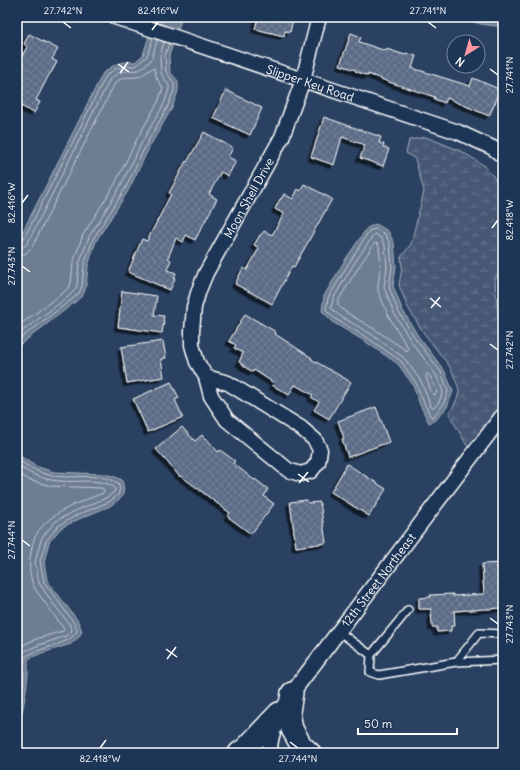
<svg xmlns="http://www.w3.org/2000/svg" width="520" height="770" viewBox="0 0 520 770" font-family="Delius,sans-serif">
<defs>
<pattern id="wetland-marsh" width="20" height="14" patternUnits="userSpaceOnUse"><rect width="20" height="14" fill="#465975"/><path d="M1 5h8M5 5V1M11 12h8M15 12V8" fill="none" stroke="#62728a"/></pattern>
<pattern id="building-cross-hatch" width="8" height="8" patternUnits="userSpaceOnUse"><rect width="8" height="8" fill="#5b6c86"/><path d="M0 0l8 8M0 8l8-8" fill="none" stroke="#748298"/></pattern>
<filter id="shadow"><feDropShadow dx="-3.5" dy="3.5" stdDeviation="0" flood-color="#0009"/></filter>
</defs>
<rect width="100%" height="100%" fill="#2a4161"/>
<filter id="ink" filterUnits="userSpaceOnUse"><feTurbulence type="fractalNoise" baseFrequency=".025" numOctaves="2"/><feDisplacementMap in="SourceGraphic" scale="8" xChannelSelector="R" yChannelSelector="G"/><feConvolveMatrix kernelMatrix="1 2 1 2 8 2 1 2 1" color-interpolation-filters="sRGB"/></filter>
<g filter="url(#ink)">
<path fill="url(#wetland-marsh)" stroke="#a2acba" d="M426,137L461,151L485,166L496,180L503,203V256L495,282L502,359L503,404L469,449L449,414C452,410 459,396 459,391C459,387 452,372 450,367L423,332L407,306L399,285L402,267L401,257L411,244L424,191L415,159L406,153L409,140Z"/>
<path fill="#6d7d92" stroke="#a7b1be" d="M155,17H182L169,56L170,72L178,81V91L172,108L150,146L128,191L96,241L88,266L86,287L83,295L74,303L17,347V243L103,73C115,64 120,61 135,62L143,55Z
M457,17H503V27L481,24Z
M376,224L388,231L394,243L396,267L393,286L402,309L418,336L444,370L453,391L447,407L436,420L429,423L420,405L413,385L398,364L366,342L334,323L322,311L324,296L345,260L367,228Z
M17,454L35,466L54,472L103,474L113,476L122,480L124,489L122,497L110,506L79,519L61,528L49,542L44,562L47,580L78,621L82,631L79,637L71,644L42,653L28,659V675L25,697L22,713L17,718Z"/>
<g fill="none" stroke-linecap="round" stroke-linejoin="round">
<path stroke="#c5cbd3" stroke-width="1" d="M376,229L385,234L390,244L392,267L389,287L398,311L415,338L441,372L448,391L443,405L433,417H431L424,403L416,383L401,361L369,339L337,320L326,310L328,298L349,263L369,231Z
M375,234L381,238L385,246L387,267L384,287L394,313L411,341L436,375L443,391L439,402L434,408L431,407L421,381L404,358L371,334L340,316L331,308L333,299L353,265L373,236Z
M376,243L378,244L379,247L381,266L378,284V291L389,317L408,348V350L407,351L374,329L344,311L338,305V301L358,268L374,244Z
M17,244H20L22,242L34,219L106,76L115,69L125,66H136L147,56L153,38
M17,249L22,248L27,244L110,79L118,73L126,71L139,70L149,62L152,58L157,40
M17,255L25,254L32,247L115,83C127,73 129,80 140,76C145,74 149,69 154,68L157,79L163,88L158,102L137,139L115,184L83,235L73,263L71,283L70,286L64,292L17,327
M17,335L68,297L75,290L77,285L79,264L89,237L120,187L142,142L164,104L169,89V85L163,77L161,73L160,55L164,42
M17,341L71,300L79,293L82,286L84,265L93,239L125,189L146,145L168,106L174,90V83L166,72L165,55L169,44
M428,374L431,378L437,391L435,395L432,394L426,377V375Z
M17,459C28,467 40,474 54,476C75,479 99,472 118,483L120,489L118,495L109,502L77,515L58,526L46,541L40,561L44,582L74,623L77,631C71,645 39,647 25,657C24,662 24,668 24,673C24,685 22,701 17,712
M17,465C29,473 37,477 51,480C71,484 95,477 113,486L115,489L114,492L106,498L75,511L56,521L43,536L41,540L35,562L39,583L52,602L70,625L72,631L66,636L39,645L25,651L22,653L20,658L19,675L17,691
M17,472L29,480L51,486L101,488L103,489L104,491L103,493C79,503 50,511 36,535C33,540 32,547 31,553C28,563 30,580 35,589L64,629L63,631C50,635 26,640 17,650"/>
</g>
<path fill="url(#building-cross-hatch)" stroke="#fff" filter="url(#shadow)" d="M258,17H292L291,19H293L290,32L285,31L284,36L255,29Z
M351,33L361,37L359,42L386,51L387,49L405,55L406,53L416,56L412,68L470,86L473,78L501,90L489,116L447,98L445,103L434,99L435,97L389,82L368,74V76L355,71L356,70L340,65Z
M29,34L58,49L52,59L57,62L51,73H50L36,100L40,102L34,113L17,104V65L27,47L24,44Z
M226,90L262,108L250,135L213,118Z
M324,117L381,137L379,143L384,144L383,147L389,149L383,166L360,158L365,145L342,137L334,165L311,157Z
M204,132L233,148L228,157L236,161L228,176L221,172L209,194L217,199L195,240L186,235L183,242L176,238L168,258L171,260L167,270L176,273L174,278L175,279L170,290L128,272L142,239L147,241L171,194L169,193L186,161L187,162Z
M304,184L332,199L294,267L292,266L272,304L235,284L243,268L247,270L259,248L254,245L260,235H261L264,231L272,235L284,214L275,209L280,199H281L284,194L293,199L298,189L300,191Z
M122,291L157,296L154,315L164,316L163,321H164L162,333L118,327Z
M245,314L276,332L275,334L312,358L311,359L351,382L329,419L314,410L319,402L311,397L313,395L295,385L289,395L272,385L274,383L254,370L253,372L243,366V365L239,362L243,353L234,348L236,345L229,341Z
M163,341L166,358L161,359L164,377L127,383L121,347Z
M171,382L179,398L175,400L183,417L148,432L133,399Z
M376,407L389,442L348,457L342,439L344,438L338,421Z
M182,427L195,441L202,435L205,439L206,438L218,452L220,450L235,461L233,463L254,480L255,479L268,489L264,496L274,504L251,534L227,516L230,513L181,476L180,477L156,449Z
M347,464L386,489L369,516L331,492Z
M307,500L308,503L320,502L326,543L296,547L290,502Z
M503,563V608L454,611L455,626H451V631L437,632V627H432L431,609H419V598L431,597L430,595L453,594V596L484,594L482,564Z"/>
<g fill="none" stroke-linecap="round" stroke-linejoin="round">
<defs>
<path id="lane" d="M408,610L371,655L370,672L379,675L456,662L503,660
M338,631L371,655
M456,662L479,633L503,634"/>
<g id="street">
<path id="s1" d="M115,17L458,132L493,148L503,156"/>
<path id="s2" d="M206,377L228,383L301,428L315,440L320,450L318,462L311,471L300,474L288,470L227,420L211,396L206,377L197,362L192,345V331L194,307L199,290L206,273L282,137L303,80L319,17"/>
<path id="s3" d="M270,753C269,733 282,710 292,693L503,415"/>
</g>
<path id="primary" d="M292,693L289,712L292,729L301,745L310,753
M239,753L246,748L279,713"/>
</defs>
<use href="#lane" stroke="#fff" stroke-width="10"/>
<use href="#street" stroke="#fff" stroke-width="17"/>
<use href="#primary" stroke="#fff" stroke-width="24"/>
<use href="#lane" stroke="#1d3557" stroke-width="7"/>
<use href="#street" stroke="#1d3557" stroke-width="14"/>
<use href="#primary" stroke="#1d3557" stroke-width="21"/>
</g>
</g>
<path fill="none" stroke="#fff" stroke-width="1.5" d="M63,22L71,28M428,22L436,28M152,30L158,22M118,64L129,72M490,69L498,75M120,73L128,62M22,203L28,195M492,228L498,220M22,266L30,272M430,298L441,307M431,308L440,297M490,344L498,350M298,474L309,482M299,483L308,472M22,540L30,546M490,618L498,624M166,649L177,657M167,659L176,647M290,742L298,748M100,748L106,740"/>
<g text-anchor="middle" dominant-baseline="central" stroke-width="3" stroke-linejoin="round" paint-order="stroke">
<g font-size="12" fill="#fff" stroke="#1d3557">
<text stroke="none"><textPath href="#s1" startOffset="206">Slipper Key Road</textPath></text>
<text stroke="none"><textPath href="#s2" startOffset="509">Moon Shell Drive</textPath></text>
<text stroke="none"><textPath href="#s3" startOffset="207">12th Street Northeast</textPath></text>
</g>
</g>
<rect width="520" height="770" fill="none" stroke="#1d3557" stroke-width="44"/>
<g transform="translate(466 54) rotate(217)"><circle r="19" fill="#1d3557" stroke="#77869a"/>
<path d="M0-3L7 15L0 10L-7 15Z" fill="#ff9aa2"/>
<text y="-6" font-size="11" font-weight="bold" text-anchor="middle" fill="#ffffff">N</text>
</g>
<path d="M358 728v6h99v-6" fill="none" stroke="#ffffff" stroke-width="2"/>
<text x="364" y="728" font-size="12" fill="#ffffff" stroke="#1d3557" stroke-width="3" paint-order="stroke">50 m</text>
<rect x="22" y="22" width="476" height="726" fill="none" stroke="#fff" stroke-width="1.5"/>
<g font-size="10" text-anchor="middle" fill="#fff">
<text x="63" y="14">27.742°N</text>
<text x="158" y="14">82.416°W</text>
<text x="428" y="14">27.741°N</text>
<text transform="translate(509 75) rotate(-90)" y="4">27.741°N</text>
<text transform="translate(11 203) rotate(-90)" y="4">82.416°W</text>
<text transform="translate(509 220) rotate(-90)" y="4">82.418°W</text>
<text transform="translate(11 266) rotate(-90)" y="4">27.743°N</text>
<text transform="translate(509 350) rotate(-90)" y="4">27.742°N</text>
<text transform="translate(11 540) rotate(-90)" y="4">27.744°N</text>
<text transform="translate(509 624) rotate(-90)" y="4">27.743°N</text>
<text x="100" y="762">82.418°W</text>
<text x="298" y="762">27.744°N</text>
</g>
</svg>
